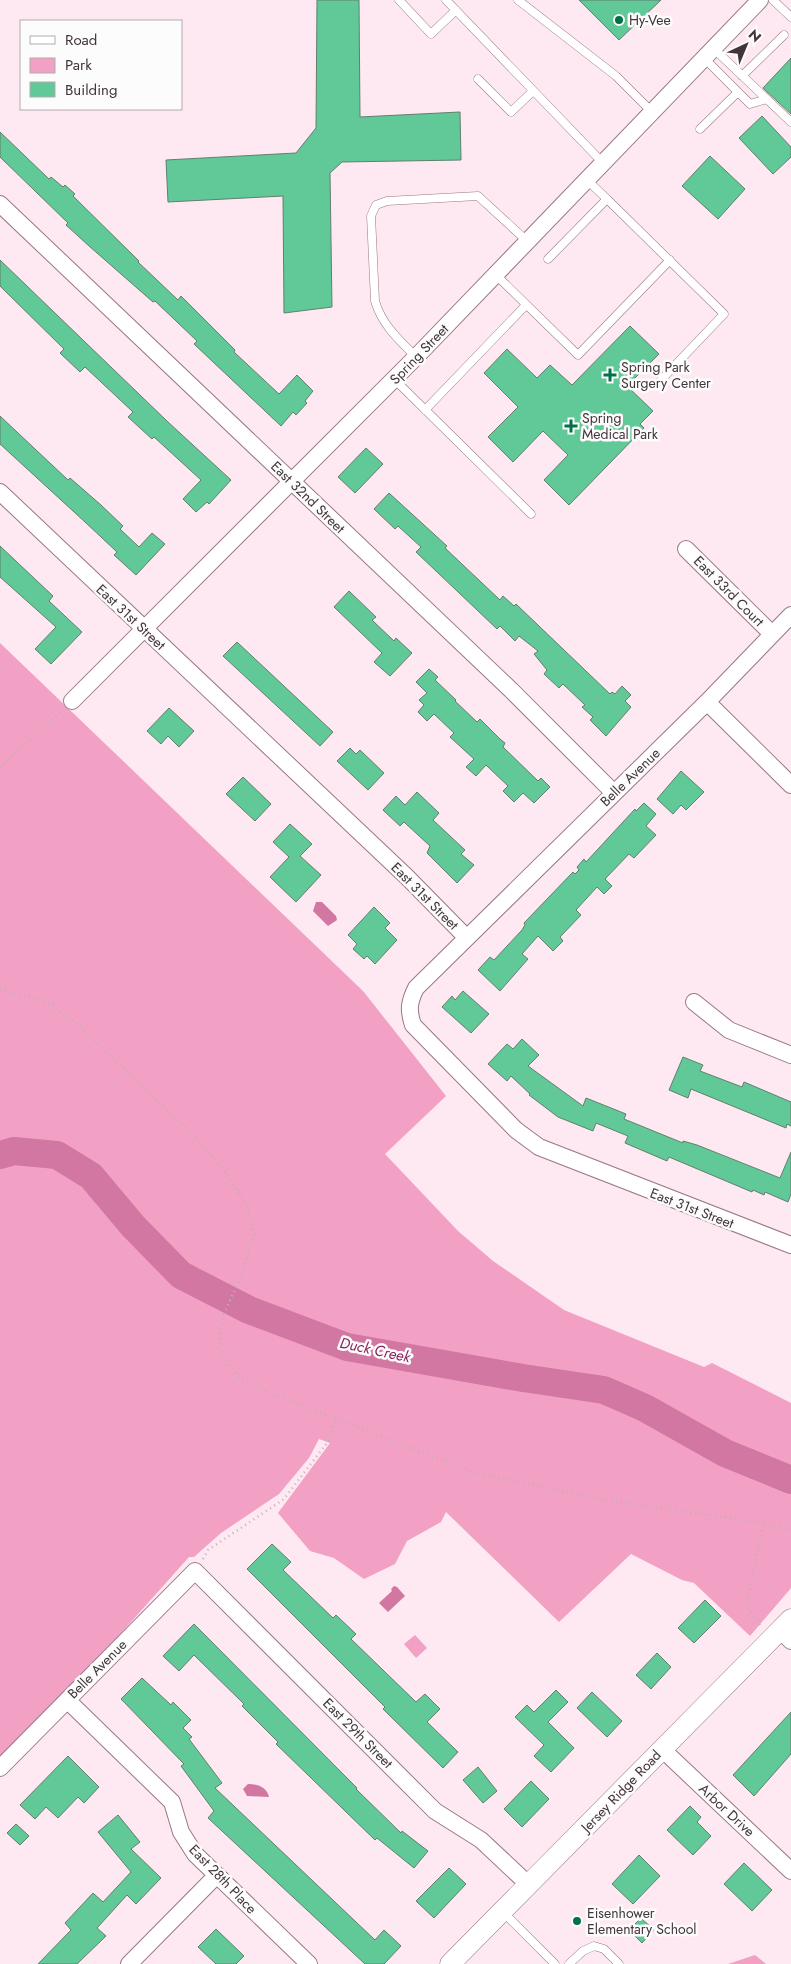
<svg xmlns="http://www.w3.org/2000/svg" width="791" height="1964" viewBox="0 0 791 1964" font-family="Jost,sans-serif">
<rect width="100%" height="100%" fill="#fee8f1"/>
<path fill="#f2a0c4" d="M0,643L363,991L446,1096L385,1154L458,1231L493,1261L564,1310L704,1367L712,1363L791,1403V1588L750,1636L694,1583L682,1580L631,1554L559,1622L446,1512L441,1522L407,1541L395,1564L364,1579L334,1558L310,1551L278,1513L330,1443L319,1439L309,1458L279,1494L221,1533L194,1557H189L98,1659L0,1759Z
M415,1635L427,1648L416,1658L404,1644Z
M755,1955L766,1964H728Z"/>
<path fill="#d177a1" d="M316,902H322L336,916L337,920L328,926L313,911Z
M394,1586L397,1587L405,1596L388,1612L379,1603L392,1591L391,1589Z
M248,1784C258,1784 267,1787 269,1797L247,1796L243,1789Z"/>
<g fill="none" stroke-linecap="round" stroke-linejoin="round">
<path stroke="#d177a1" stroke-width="28" d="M0,1155L14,1151L57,1155L91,1176L133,1226L181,1275L249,1310L347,1347L523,1378L604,1390L645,1408L725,1453L791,1480"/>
</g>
<path fill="#61c997" stroke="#607f6e" d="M317,0H359L360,117L460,112L461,160L342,162L330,173L332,307L284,313L283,196L168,202L166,160L296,153L316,128Z
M579,0H661L619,40Z
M791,58V114L763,88Z
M762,116L791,147V157L773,174L739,138Z
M0,132L49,179L51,177L63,187L65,185L75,194L73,196L139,261L138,262L178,300L181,296L235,350L234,352L279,394L297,375L313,391L305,401L307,403L296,415L293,412L281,426L194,344L197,341L155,301L153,302L89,246L66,225L68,223L0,157Z
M710,156L745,189L718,219L682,186Z
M0,260L168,422L231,480L209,504L207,502L196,512L183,499L201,480L154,437L152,439L128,417L133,412L85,367L80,372L60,353L64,349L0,286Z
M630,326L659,354L627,386L653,411L640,424L644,428L569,505L544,480L568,455L543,431L513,462L488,437L518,407L484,373L507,349L537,378L550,365L572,385Z
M0,416L68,480L70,478L101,505L123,526L120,529L139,547L152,533L165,544L136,575L114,555L117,552L85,522L0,444Z
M366,448L383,464L355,493L338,477Z
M389,493L447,546L445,548L500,600L503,596L514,606L516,604L610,694L612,692L615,694L622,686L631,695L625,701L631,707L606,736L590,720L593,717L582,707L585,705L563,684L559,688L544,674L547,670L534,654L538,651L519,636L515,641L500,626L497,629L416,552L421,547L398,526L395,529L374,509Z
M0,546L53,596L49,601L82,632L51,664L35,649L56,627L0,577Z
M349,591L376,617L372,620L394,641L396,638L412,653L390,676L374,662L382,653L334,607Z
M237,642L333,732L320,746L223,656Z
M429,669L438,677L435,680L456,700L455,701L477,722L480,719L500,739L505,743L503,747L538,781L541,778L550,787L534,803L523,793L514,802L503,791L508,786L486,765L476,776L466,767L474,759L450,737L454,733L434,714L427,721L418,712L424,705L419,700L427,693L416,682Z
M169,708L194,731L179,747L168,736L161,744L147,731Z
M350,748L356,754L360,750L384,773L368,790L337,761Z
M681,771L704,792L686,810L681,805L673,814L657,799Z
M243,777L271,804L255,821L226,794Z
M417,792L439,813L433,820L465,850L461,854L474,865L457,883L427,853L430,846L404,822L400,826L383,810L396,796L405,805Z
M644,803L656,814L646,826L656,835L634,858L629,854L605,879L612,886L604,894L597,887L576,910L581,915L560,937L563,941L553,951L538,936L522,954L528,959L500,991L478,970L490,957L494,960L522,930L525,925L524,923L573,872L575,874L579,870L577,867L584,859L586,862L635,809L636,811Z
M290,824L312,844L300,856L321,875L296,902L270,877L289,857L273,842Z
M374,907L390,923L385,928L397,940L375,964L367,956L364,959L353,949L357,944L348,935Z
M463,991L489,1014L471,1033L442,1007L452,996L455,1000Z
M522,1039L539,1055L528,1066L583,1106L586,1098L626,1114L624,1119L683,1143V1141L697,1145L780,1178L791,1152V1194L788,1202L765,1192L764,1195L753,1190L752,1192L669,1157L667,1161L625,1143L628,1136L596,1123L593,1131L558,1117L529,1095L530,1094L511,1076L507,1081L488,1064L507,1044L513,1049Z
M683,1057L703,1065L700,1071L742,1087L744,1082L791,1102V1126L787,1124L786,1128L691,1089L688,1098L669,1090Z
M272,1544L291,1562L283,1570L333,1618L336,1615L356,1634L351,1639L416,1702L425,1694L440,1709L427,1722L458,1752L443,1768L383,1709L385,1707L247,1569Z
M705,1600L721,1616L694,1643L678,1628Z
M194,1624L357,1788L356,1789L401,1833L402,1831L428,1851L414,1868L377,1838L375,1840L276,1744L278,1742L242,1706L244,1704L194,1655L179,1671L163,1656Z
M657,1653L671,1667L651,1689L636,1675Z
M142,1678L171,1705L173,1702L191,1720L183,1728L192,1737L189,1739L222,1783L215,1788L375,1940L384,1930L401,1946L384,1964H365L208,1818L214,1811L181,1766L184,1764L121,1699Z
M556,1690L568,1702L548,1722L574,1748L551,1772L534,1756L544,1745L515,1717L527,1705L534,1712Z
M592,1692L622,1721L607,1737L577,1708Z
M791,1712V1754L754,1796L733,1775Z
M68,1756L99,1787L84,1803L78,1797L58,1818L46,1807L35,1819L20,1805Z
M478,1767L497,1791L483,1803L463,1780Z
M531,1781L549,1799L522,1827L504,1809Z
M690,1806L701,1817L697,1822L711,1836L693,1855L667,1830Z
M118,1815L140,1842L131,1849L161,1878L136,1904L127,1895L97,1928L106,1936L77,1964H38L71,1930L65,1923L93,1893L103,1902L131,1872L98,1832Z
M16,1824L29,1836L20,1845L7,1833Z
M639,1855L660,1876L633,1904L612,1884Z
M744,1863L772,1890L752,1911L724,1884Z
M449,1868L466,1884L434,1918L416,1901Z
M641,1918L654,1930L642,1943L629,1930Z
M216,1929L244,1956L236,1964H216L198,1947Z"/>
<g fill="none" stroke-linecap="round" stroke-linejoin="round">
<defs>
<path id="service" d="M399,0L431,34L456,10
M446,0L603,163
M518,0L616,76L652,112
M773,0L791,17
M713,48L791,122
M704,58L750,104L767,99
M742,76L784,35
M478,79L511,112L533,91
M700,129L738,92
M607,199L724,314L659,382
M548,259L607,199L587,180
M496,275L578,355L670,260
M416,357C399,340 382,325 375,301L371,216L376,205L387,201L478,196L527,241
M394,379L531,514
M425,410L526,305
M503,1912L555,1964
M569,1964L583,1951L594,1946L604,1949L619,1964"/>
<path id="minor" d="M0,204L511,690L614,793
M0,492L407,877L466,937
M686,549L772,634
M791,615L707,702L416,988C409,1002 408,1010 413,1025L516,1130L539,1147L791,1245
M72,701L416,357L760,0
M707,702L791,785
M694,1002L729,1030L791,1055
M780,1630L791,1641
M67,1700L172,1802L181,1832L195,1854L309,1964
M662,1749L791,1871
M0,1768L195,1571L435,1811L481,1840L529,1885
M129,1964L217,1875"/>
<path id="tertiary" d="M450,1964L791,1619"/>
</defs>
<use href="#service" stroke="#987885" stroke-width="9"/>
<use href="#minor" stroke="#987885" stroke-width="18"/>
<use href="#tertiary" stroke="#987885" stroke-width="21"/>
<path stroke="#c3b0b8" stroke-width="2.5" stroke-dasharray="1 4" stroke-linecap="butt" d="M0,767L62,711
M0,989L52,1004L77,1024L193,1135L225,1171L247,1207L254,1235L241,1276L224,1314L218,1348L237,1376L265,1391L476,1473L619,1502L764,1523L791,1530
M203,1559L208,1550L284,1499L330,1439L336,1419
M760,1625L746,1605L764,1523"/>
<use href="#service" stroke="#fff" stroke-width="8"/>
<use href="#minor" stroke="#fff" stroke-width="16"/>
<use href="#tertiary" stroke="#fff" stroke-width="20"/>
</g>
<g fill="#027049" stroke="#fcfcfc" stroke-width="2">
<circle cx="619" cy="20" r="5"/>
<path d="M607.5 367.5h5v5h5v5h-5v5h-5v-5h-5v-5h5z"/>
<path d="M568.5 418.5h5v5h5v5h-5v5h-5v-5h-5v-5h5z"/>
<circle cx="577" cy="1921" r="5"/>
</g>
<g text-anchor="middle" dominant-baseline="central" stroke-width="5" stroke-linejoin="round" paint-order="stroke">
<g font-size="14" fill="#42353a" stroke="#fcfcfc" text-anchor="start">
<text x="629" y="20">Hy-Vee</text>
<text x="621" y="367">Spring Park<tspan x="621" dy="16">Surgery Center</tspan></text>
<text x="582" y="418">Spring<tspan x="582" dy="16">Medical Park</tspan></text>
<text x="587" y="1913">Eisenhower<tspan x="587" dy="16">Elementary School</tspan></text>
</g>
<g font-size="14" fill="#42353a" stroke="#fcfcfc">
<text transform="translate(419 354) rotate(-46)">Spring Street</text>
<text transform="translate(308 497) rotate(44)">East 32nd Street</text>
<text transform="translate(729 591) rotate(45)">East 33rd Court</text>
<text transform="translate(131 617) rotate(43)">East 31st Street</text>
<text transform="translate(630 777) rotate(-44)">Belle Avenue</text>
<text transform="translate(425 896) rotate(45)">East 31st Street</text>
<text transform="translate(692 1208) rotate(21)">East 31st Street</text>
<text transform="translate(97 1669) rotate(-45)">Belle Avenue</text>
<text transform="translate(358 1733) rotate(45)">East 29th Street</text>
<text transform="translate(621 1791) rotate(-46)">Jersey Ridge Road</text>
<text transform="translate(727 1810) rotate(43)">Arbor Drive</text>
<text transform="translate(223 1879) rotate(46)">East 28th Place</text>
</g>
<g font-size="15" font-style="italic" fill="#8c205c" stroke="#fcfcfc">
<text transform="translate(375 1350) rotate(12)">Duck Creek</text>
</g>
</g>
<rect x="20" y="20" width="162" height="90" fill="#fcfcfc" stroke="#b2acae"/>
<rect x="30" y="36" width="25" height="8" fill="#ffffff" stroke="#b2acae"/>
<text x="65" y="45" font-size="15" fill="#42353a">Road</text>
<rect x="30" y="58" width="25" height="15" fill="#f2a0c4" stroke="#b2acae"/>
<text x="65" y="70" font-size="15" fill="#42353a">Park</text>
<rect x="30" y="82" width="25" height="15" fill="#61c997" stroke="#b2acae"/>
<text x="65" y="95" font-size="15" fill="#42353a">Building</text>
<g transform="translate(746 45) rotate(44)" stroke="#fcfcfc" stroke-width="4" paint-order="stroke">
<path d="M0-4L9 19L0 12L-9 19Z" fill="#42353a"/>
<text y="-8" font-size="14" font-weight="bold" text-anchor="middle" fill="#42353a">N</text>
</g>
</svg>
